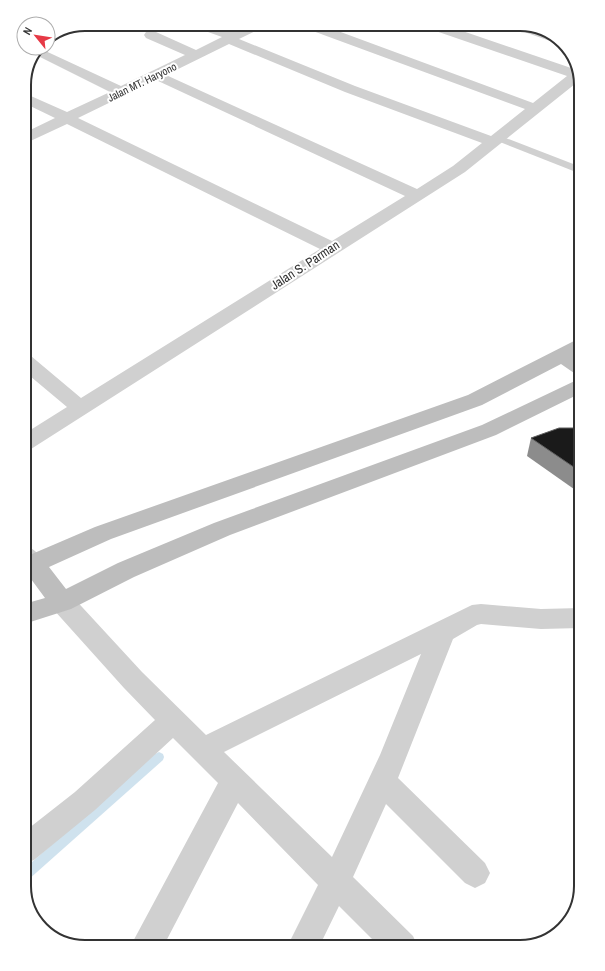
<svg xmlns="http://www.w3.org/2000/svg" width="605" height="971" viewBox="0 0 605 971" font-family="'Archivo Narrow',sans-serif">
<rect width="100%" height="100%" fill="#fff"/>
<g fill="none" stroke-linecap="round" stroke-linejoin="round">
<path fill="#cfe2ee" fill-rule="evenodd" d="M159,752L163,754L164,757L163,760L28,880L24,881V869L155,754Z"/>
<path fill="#d0d0d0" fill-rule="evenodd" d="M498,135L581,167V174L495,140L493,138Z"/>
<path fill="#d0d0d0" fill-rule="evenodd" d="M193,24H211L232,32L249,24H265L264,27L239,39L355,86L491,136L525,109L302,27L301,24H319L533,103L567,76L424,27L423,24H442L577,70L580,80L465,172L31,449L24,451V434L67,407L24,371V354L31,356L81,398L320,249L67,124L24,144V133L55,118L24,103V93L67,112L110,92L36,55L39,48L121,86L185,55L146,38L144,35L146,32H156L196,50L222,37L194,27ZM229,44L345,92L482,143L453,166L417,189L166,75ZM156,80L405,196L332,241L78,118Z
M509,24C527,24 548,28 561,42H553L510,27Z
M24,545C34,548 40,555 45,564L41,571L33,573L24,570Z
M62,592L71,595L142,672L206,735L472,605L481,604L541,609L581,608V628L541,629L481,624L477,625L453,639L398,778L485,863L490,873L485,883L475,888L465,883L386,804L353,877L413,936L418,947H380L339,906L319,947H287L318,885L238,803L163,947H130L218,783L173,738L95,810L34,860L24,864V832L75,792L155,720L124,688L53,609L50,602L53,595ZM421,654L380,755L332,857L224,752Z"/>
<path fill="#bdbdbd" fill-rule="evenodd" d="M581,339V353L576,356L581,359V374L574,373L561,364L482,405L111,539L49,567L66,589L118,563L214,523L482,425L581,378V393L496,435L230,535L134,577L71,609L24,624V604L45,598L31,579L24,581L25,557L95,527L468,395L574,341Z"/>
</g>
<path fill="#8c8c8c" d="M581,428V494L527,456L531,438Z"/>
<path fill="#1a1a1a" stroke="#5f5f5f" d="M559,428H581V472L531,438Z"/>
<g text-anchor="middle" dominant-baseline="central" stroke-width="4" stroke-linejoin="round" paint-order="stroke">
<g font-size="11" fill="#333" stroke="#fff">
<text transform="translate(142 82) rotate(-26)">Jalan MT. Haryono</text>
</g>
<g font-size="13" fill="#333" stroke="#fff">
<text transform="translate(305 265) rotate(-33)">Jalan S. Parman</text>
</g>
</g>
<path d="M0 0H605V971H0ZM85 31H520A54 54 0 0 1 574 85V886A54 54 0 0 1 520 940H85A54 54 0 0 1 31 886V85A54 54 0 0 1 85 31Z" fill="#fff" fill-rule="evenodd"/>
<path fill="none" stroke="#333" stroke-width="2" d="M85 31H520A54 54 0 0 1 574 85V886A54 54 0 0 1 520 940H85A54 54 0 0 1 31 886V85A54 54 0 0 1 85 31Z"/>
<g transform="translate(36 36) rotate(300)"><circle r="19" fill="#ffffff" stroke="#adadad"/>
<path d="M0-3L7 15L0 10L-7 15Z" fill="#e63946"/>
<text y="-6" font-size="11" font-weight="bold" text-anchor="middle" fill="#333333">N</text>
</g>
</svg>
